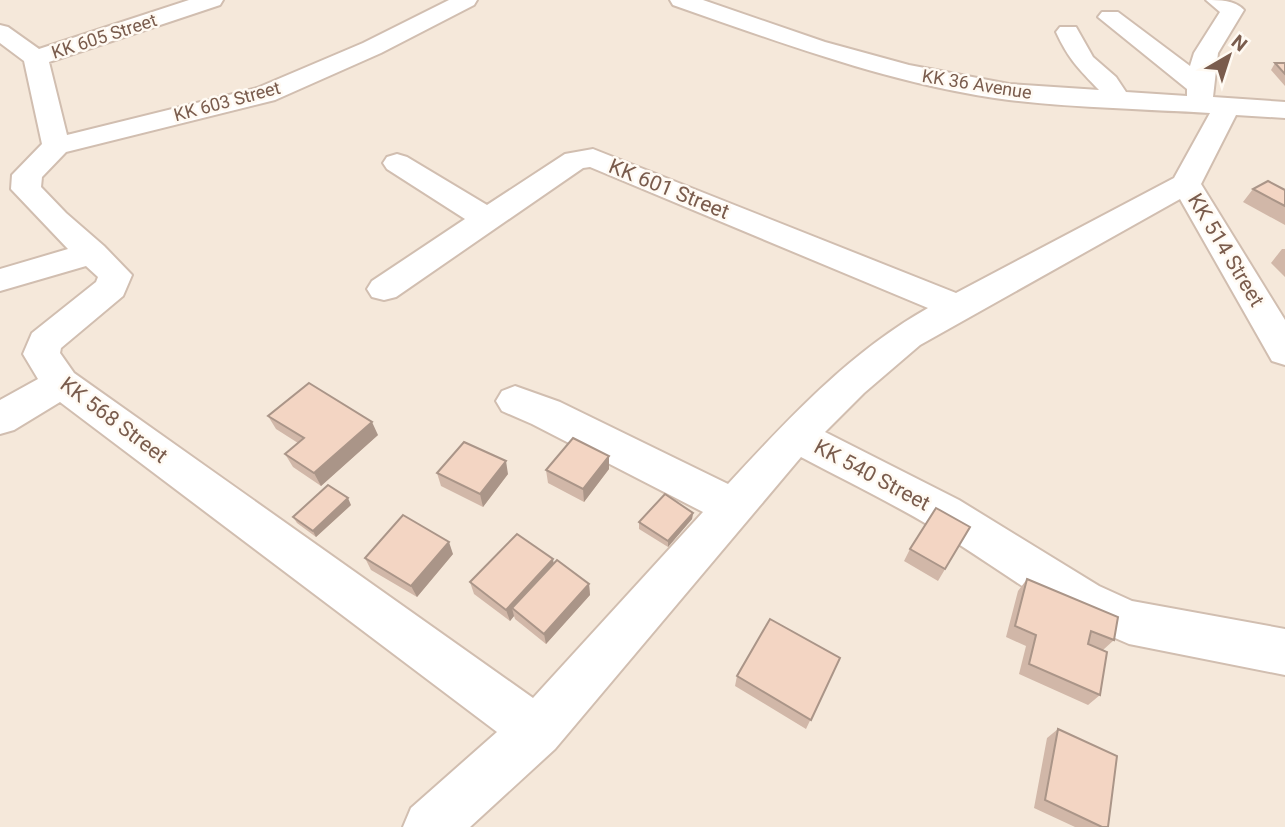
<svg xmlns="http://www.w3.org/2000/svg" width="1285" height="827" viewBox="0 0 1285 827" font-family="Roboto,sans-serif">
<rect width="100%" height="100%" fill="#fdf6ec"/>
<path fill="#f5e8da" d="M0,0H1285V827H0Z"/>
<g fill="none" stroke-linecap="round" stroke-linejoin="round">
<defs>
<path id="minor" d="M189,0H223L220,5L49,62L67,135L257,88L363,43L449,0H477L474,5L381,53L275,100L66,152L42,177L41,187L66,213L104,246L132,275L123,296L61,348L60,353L74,373L533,698L703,512L532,424L502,411L496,401L502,391L515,386L560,402L728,484C788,419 850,352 928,308L590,167L583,168L396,297L384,300L372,297L367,289L372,281L465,219L387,169L383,163L387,157L397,154L407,157L487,205L565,154L593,149L956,293L1174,178L1210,113C1144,109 1075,108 1009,100C893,85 782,43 673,5L670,0H703L825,42L909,65L1009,84L1099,90C1078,68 1069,60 1056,32L1060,27H1076L1093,57L1116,77L1126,92L1187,96V89L1098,17L1102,12H1118L1190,66L1194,53L1220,12L1206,0C1220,0 1235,0 1244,10L1218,53L1213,97L1285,102V118L1236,115L1201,184L1285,320V365L1272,361L1180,199L920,345L864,393L825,432L959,500L1099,586L1132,601L1285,629V675L1129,644C1056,615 996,566 930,526C888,501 844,480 801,457L555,749L470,827H403L411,808L497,732L60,402L14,430L0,434V400L38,379L23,354L32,333L96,282L98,277L86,266L0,291V269L68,249L11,189L12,175L42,144L24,61L0,43V25L8,27L39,49Z"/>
</defs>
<use href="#minor" stroke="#d1beb0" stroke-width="4"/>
<use href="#minor" fill="#fff" fill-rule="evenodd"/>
</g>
<path fill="#d1b7a8" d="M1275,63H1285V86L1271,70Z
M1253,189L1285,190V225L1243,202Z
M1282,249H1285V277L1271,263Z
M268,416L378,435L321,486L293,467L285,454L298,443L276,429Z
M609,456V469L584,502L548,483L546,470Z
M437,473L508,474L483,507L441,486Z
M351,505L316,537L297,523L293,517Z
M693,513L692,519L668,547L639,529V522Z
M970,527L938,581L904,561L910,549Z
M453,554L417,597L371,570L365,558Z
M553,559V564L589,584L590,595L546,644L515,619L514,616L510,621L474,594L470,582Z
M1027,579L1114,640L1103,650L1100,695L1088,705L1019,674L1026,646L1006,637L1018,591Z
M840,658L806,729L735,686L737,676Z
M1058,729L1108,827H1075L1034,808L1047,738Z"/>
<path fill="#aa9588" d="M372,422L378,435L321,486L314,473Z
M609,456V469L584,502L583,489Z
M506,461L508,474L483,507L480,494Z
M348,498L351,505L316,537L313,531Z
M693,513L692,519L668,547V541Z
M449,542L453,554L417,597L411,586Z
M553,559L555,571L512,608L514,616L510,621L506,610Z
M589,584L590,595L546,644L544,634Z"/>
<path fill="#f3d5c3" stroke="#aa9588" stroke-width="2" d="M1275,63H1285V74Z
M1268,181L1285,190V206L1253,189Z
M309,383L372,422L314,473L285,454L304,438L268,416Z
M573,438L609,456L583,489L546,470Z
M464,442L506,461L480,494L437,473Z
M328,485L348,498L313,531L293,517Z
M665,494L693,513L668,541L639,522Z
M936,508L970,527L945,569L910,549Z
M403,515L449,542L411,586L365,558Z
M517,534L553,559L506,610L470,582Z
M557,560L589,584L544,634L512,608Z
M1027,579L1118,617L1114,640L1091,631L1088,644L1107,652L1100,695L1029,664L1036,635L1015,626Z
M770,619L840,658L811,720L737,676Z
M1058,729L1117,756L1108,827H1102L1045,800Z"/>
<g text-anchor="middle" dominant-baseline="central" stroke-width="5" stroke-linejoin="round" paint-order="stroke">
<g font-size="18" fill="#7a5c4d" stroke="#fffaf3">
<text transform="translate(104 36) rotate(-18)">KK 605 Street</text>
<text transform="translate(977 84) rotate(9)">KK 36 Avenue</text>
<text transform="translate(227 101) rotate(-15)">KK 603 Street</text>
</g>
<g font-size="21" fill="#7a5c4d" stroke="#fffaf3">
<text transform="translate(669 189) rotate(22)">KK 601 Street</text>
<text transform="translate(1226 250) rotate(59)">KK 514 Street</text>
<text transform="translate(114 420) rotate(37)">KK 568 Street</text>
<text transform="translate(872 475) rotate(28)">KK 540 Street</text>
</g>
</g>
<g transform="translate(1229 56) rotate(39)" stroke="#fffaf3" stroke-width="5" paint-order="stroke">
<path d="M0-5L12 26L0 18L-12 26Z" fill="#7a5c4d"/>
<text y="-10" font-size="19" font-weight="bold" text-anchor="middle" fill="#7a5c4d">N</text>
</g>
</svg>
